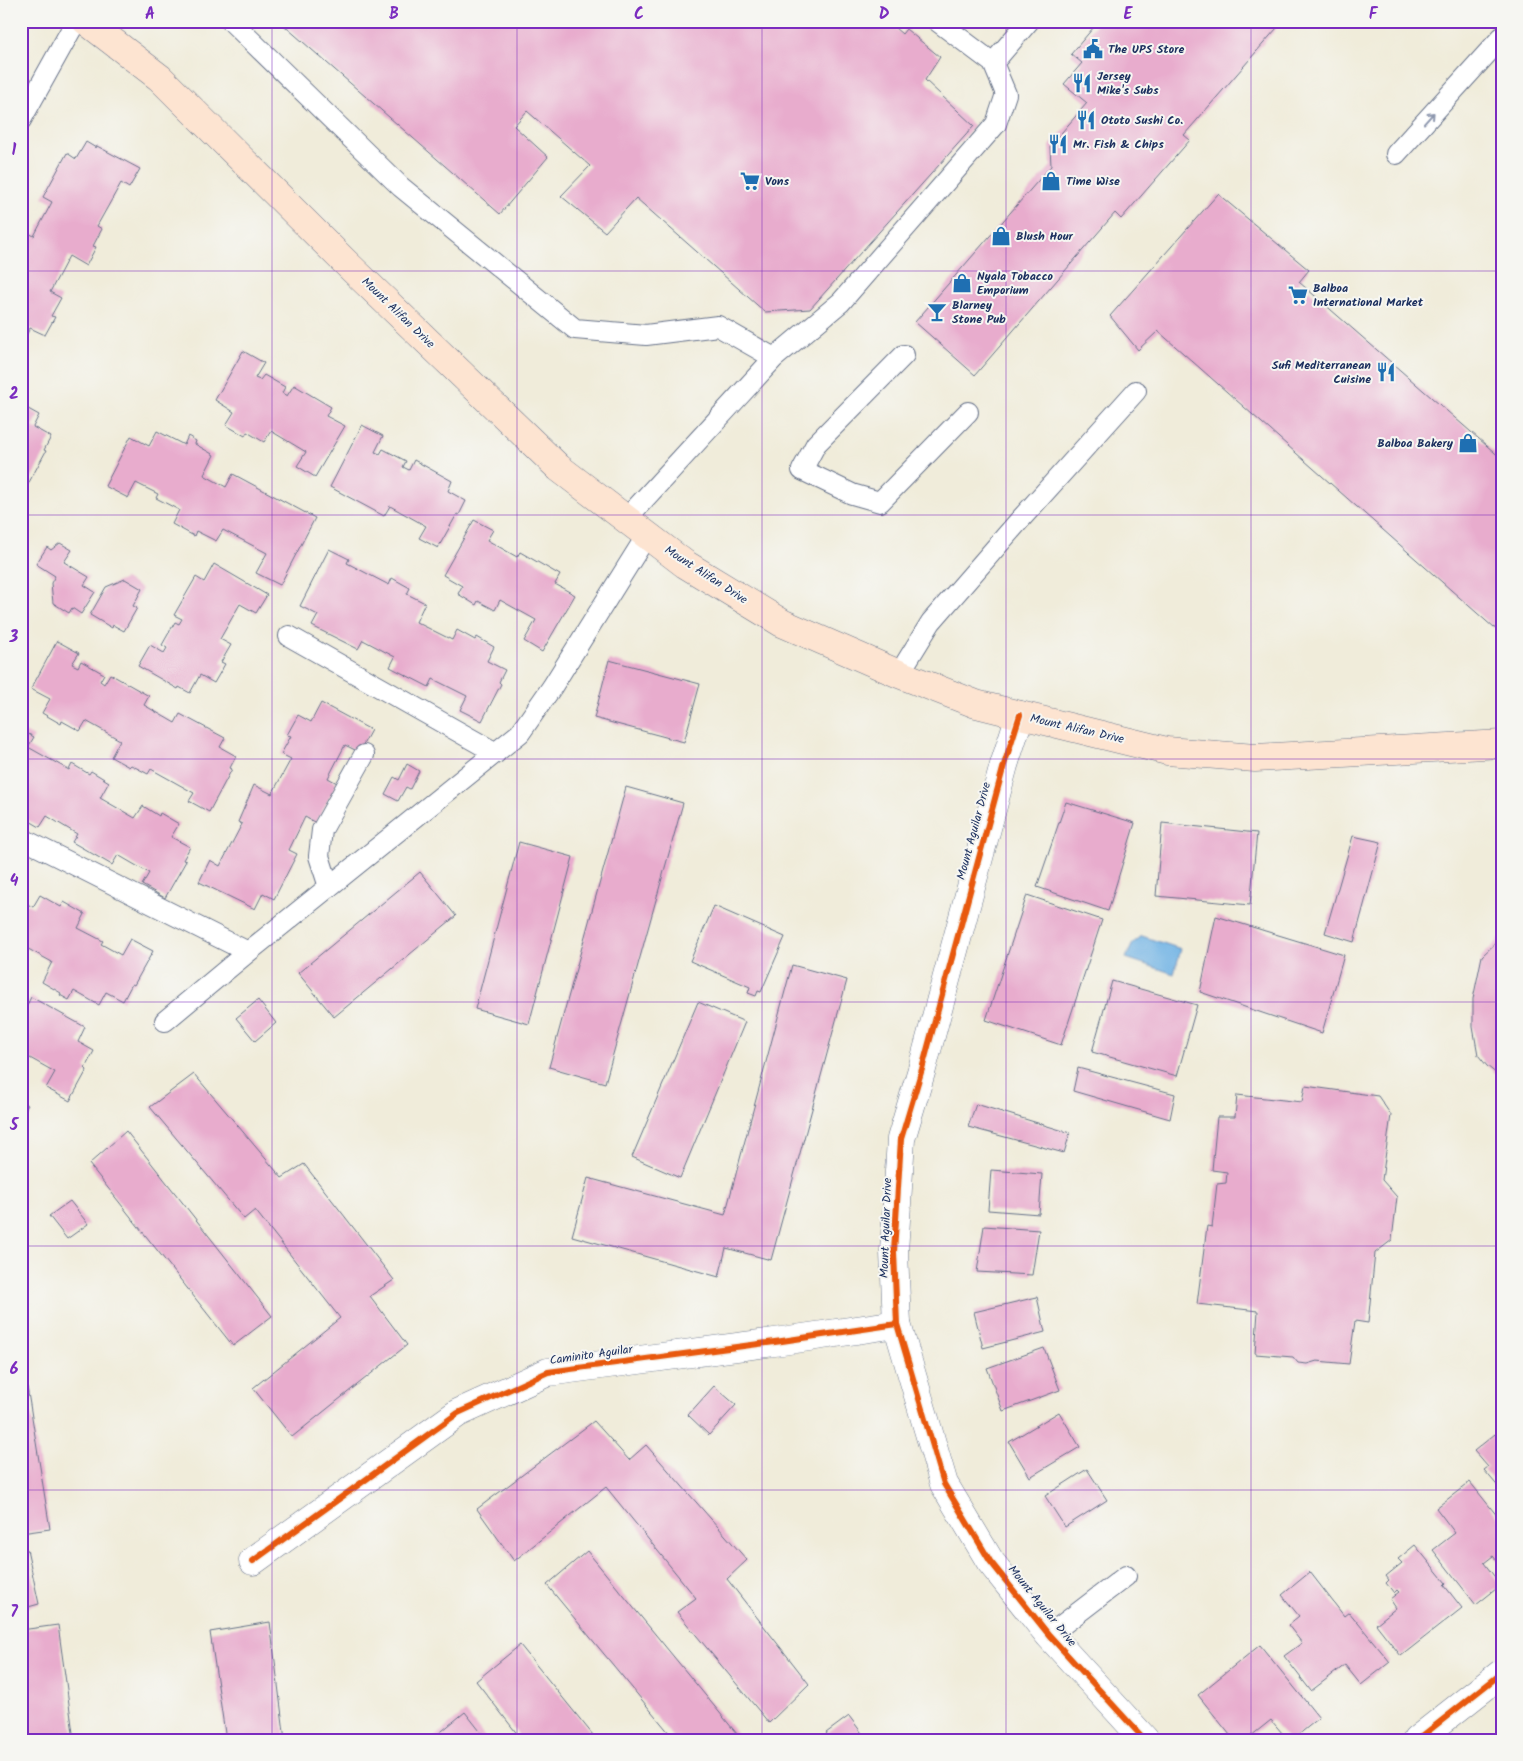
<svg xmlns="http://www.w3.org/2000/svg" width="1523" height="1761" viewBox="0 0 1523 1761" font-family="Kalam,sans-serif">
<rect width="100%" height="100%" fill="#f6f6f2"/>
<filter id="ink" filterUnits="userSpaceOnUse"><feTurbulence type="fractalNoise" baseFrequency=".02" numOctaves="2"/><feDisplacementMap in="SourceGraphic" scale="10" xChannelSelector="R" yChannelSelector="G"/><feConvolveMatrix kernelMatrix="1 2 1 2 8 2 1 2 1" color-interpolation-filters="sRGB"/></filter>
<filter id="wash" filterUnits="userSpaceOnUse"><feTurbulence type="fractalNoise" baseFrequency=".0096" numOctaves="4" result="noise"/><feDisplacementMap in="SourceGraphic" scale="20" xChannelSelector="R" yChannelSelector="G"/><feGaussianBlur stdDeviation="1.12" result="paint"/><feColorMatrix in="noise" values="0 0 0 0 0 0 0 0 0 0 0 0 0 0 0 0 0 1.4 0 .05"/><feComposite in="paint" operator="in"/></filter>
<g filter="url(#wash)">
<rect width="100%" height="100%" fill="#f0ecda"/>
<path fill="#6fb2e4" stroke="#4570a1" d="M1142,936L1181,949L1174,974L1126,958L1133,943Z"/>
<g id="blocks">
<path fill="#e8accd" d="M279,21H887L902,34L906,29L940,57L925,80L974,126L810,309L765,312L636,198L605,232L561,196L590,166L527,111L514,126L548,157L500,214Z
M1099,21H1283L1184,135L1190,140L1121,219L1115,213L975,375L915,322L1051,166L1050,146L1087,103L1064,84L1082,63L1071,54Z
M86,142L96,148L97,146L140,169L129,188L121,183L97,226L102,229L93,246L96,247L86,266L69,256L50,292L61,298L51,316L55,317L45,335L30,328L21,345V238L25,231L34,236L52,202L43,197L67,153L76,159Z
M1218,194L1309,270L1299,282L1502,459V628H1494L1158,331L1138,350L1110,316Z
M243,351L264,363L255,378L260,380L264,375L285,387L282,393L287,396L294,385L331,407L326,416L345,426L315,477L297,466L306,452L271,431L264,442L247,432L245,436L226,425L234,412L215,400Z
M21,405L39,415L33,427L51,437L44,450L46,451L27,486L21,483Z
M362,425L383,436L375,452L380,454L383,449L406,461L403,467L409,470L414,460L452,481L448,491L466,501L459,515L457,514L438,548L419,538L426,526L390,506L384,516L330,487Z
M157,431L184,445L188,436L196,441L195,444L214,455L204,475L226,487L233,474L315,518L280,585L256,573L267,553L223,530L216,541L196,531L194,536L172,524L179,510L156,498L158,494L136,483L128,498L105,486L131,436L149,446Z
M21,505L28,509L21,521Z
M474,520L493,530L487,540L517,557L520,552L560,575L555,584L575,595L542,652L524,641L536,620L500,600L495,610L478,601L476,605L458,594L462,586L443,575Z
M60,543L72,550L64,562L89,577L84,585L95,592L81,614L72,608L69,613L53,603L51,583L55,576L36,564L47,547L51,550Z
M329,549L349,559L347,563L389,585L392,578L410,588L407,594L425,603L416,622L452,640L457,630L475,640L477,637L494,647L487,661L505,670L499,682L501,684L482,721L460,710L467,696L433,679L429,687L390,667L395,657L363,640L358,649L312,626L318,615L300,606Z
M214,564L267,595L256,613L240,604L220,639L231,645L221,662L225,664L214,683L200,675L190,693L179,687L178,689L138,666L150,645L164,653L167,648L162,645L175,622L179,624L182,619L174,615L196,577L204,582Z
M125,579L142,589L133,606L137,608L124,631L113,625L112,628L90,615L106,587Z
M57,641L79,653L72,664L78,667L81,661L104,674L100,681L104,684L110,674L149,696L144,705L175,723L180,714L225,738L220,747L236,756L230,768L232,769L209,812L189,801L194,793L151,769L148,774L131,765L129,767L111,757L120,740L86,721L80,731L62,721L61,724L42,713L50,699L31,689Z
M609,660L700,684L684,742L594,718Z
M321,703L371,730L359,752L345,745L328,778L337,783L316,823L305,817L289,850L297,854L274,899L263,893L255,909L199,882L210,860L220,866L242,824L238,822L254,785L272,794L291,759L281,754L291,736L287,735L298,715L311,722Z
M21,730L34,737L28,747L69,770L72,764L89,774L91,771L109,782L100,798L135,818L143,806L159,816L160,813L179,824L171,837L190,847L183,860L186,861L165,898L142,885L149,873L118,855L112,865L72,842L77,834L47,816L40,827L21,816Z
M407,764L419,771L410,789L406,787L398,801L385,794L394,777L399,780Z
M626,787L683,803L605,1083L549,1067Z
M1066,802L1135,823L1108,911L1037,887Z
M1162,823L1257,833L1250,905L1156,896Z
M1353,836L1381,842L1354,942L1325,933Z
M519,842L573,857L529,1024L475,1009Z
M420,872L456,916L334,1017L298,973Z
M40,895L61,907L64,902L85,914L78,928L103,941L101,944L121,955L130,939L153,951L134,985L132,984L123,1001L106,992L99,1005L74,991L69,1000L60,995L61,993L42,982L52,962L21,945V901L33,907Z
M1027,895L1102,920L1061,1045L986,1020Z
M714,906L785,937L761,992L758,991L756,996L748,993L750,987L690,961Z
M1216,916L1344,955L1322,1033L1200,992Z
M1502,937V1078L1487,1066L1478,1055L1473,1027V999L1482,956Z
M792,965L847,980L771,1260L726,1248L719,1277L572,1236L588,1178L725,1215Z
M1112,981L1197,1005L1177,1076L1092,1052Z
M31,997L85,1027L78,1042L94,1051L85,1068L87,1070L70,1101L46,1088L55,1072L21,1053V1009L24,1011Z
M258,1000L276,1023L255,1041L236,1018Z
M698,1002L745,1022L680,1178L632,1157Z
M1078,1068L1175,1094L1170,1119L1073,1091Z
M194,1074L282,1178L304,1164L394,1280L370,1296L407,1345L292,1437L253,1388L340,1318L255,1210L244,1219L150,1107Z
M1305,1086L1378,1096L1391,1115L1382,1180L1397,1197L1392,1240L1375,1253L1368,1323L1355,1321L1349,1364L1317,1361L1307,1364L1298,1363L1293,1357L1255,1354L1258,1311L1197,1304L1207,1226L1212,1227L1217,1184L1226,1183L1227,1172L1212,1170L1217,1117H1235L1237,1095L1302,1102Z
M21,1102L28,1105L21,1117Z
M976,1104L1070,1133L1064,1153L968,1127Z
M126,1131L272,1316L233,1346L89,1164Z
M991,1170L1042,1174L1039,1214L988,1210Z
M70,1201L88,1224L67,1239L49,1216Z
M984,1226L1039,1230L1032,1275L977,1272Z
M1037,1297L1045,1332L983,1348L974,1312Z
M1044,1348L1060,1390L1003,1411L987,1368Z
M21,1349L50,1529L21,1533Z
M714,1386L736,1405L709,1435L688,1415Z
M1059,1412L1080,1447L1030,1477L1009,1442Z
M594,1421L629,1460L646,1445L747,1560L727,1579L809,1684L769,1723L677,1612L696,1598L606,1487L514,1561L477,1509Z
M1495,1434L1497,1437L1502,1434V1491L1484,1470L1488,1467L1474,1451Z
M1087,1469L1107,1500L1065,1527L1045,1496Z
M1470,1482L1502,1522V1567L1493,1556L1484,1563L1501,1585L1476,1605L1433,1550L1455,1533L1436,1508Z
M1415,1545L1446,1583L1444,1585L1462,1608L1401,1656L1376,1624L1396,1608L1390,1599L1399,1592L1397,1590L1394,1593L1386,1583L1389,1580L1386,1576L1402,1563L1398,1559Z
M21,1549H27L39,1604L21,1609Z
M587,1551L742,1740H675L547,1585Z
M1310,1572L1344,1616L1349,1612L1390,1662L1361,1685L1345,1665L1311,1691L1284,1656L1302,1643L1288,1625L1299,1616L1282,1595Z
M270,1622L285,1740H226L210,1632Z
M58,1625L74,1740H21V1630Z
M520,1645L597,1740H522L476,1681Z
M1260,1645L1319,1718L1292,1740H1288L1271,1720L1246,1740H1234L1198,1695Z
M465,1712L487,1740H431Z
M849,1716L864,1736L860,1740H831L826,1733Z"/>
</g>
</g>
<g filter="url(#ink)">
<use href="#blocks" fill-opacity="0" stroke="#667189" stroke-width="1"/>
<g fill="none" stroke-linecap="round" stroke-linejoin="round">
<defs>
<path id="service" d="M231,21L401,187L575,329L646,335L718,326L774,358
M993,63L1029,21
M21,120L76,21
M1396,154L1502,37
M904,355L816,444L802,470L852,494L880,502L968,412
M626,519L774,358L841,302L996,124L1006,94L993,63L937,21
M289,636L496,753
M899,674L931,622L1018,522L1136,391
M21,838L248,952
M329,887L319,856L322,830L364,755
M165,1021L248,952L520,733L552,687L647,535
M1049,1635L1126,1576"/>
<path id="minor" d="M253,1561L458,1413L548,1372L782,1341L897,1324
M1417,1740L1502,1673"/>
<path id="tertiary" d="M1020,715L1004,765L922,1069L901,1139L894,1252L897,1324L944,1484L990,1561L1049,1635L1145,1740"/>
<path id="secondary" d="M86,21L160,78L345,262L559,468L685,564L782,623L899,674L976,704L1167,751L1255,758L1502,744"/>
</defs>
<use href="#service" stroke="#667189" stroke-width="22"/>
<use href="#minor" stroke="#667189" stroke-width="29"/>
<use href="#tertiary" stroke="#667189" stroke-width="29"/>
<use href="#secondary" stroke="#667189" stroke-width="29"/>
<use href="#service" stroke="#fff" stroke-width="20"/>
<use href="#minor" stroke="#fff" stroke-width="28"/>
<use href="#tertiary" stroke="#fff" stroke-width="28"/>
<use href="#secondary" stroke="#fde4d1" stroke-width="28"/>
<defs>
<path id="cycleway" d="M1020,715L1004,765L922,1069L901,1139L894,1252L897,1324L944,1484L990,1561L1049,1635L1145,1740
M253,1561L458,1413L548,1372L782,1341L897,1324
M1417,1740L1502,1673"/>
</defs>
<use href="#cycleway" stroke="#f6f6f2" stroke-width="9"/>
<use href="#cycleway" stroke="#e8590c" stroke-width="6"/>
</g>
<defs><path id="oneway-shaft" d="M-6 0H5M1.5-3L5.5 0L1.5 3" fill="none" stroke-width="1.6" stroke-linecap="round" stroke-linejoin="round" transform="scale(1.25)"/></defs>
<use stroke="#8d97ae" href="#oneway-shaft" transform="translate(1429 118) rotate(-48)"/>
</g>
<path fill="none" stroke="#7b2cbf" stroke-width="1" stroke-opacity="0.55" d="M272,21V1740M517,21V1740M762,21V1740M1006,21V1740M1251,21V1740M21,271H1502M21,515H1502M21,759H1502M21,1002H1502M21,1246H1502M21,1490H1502"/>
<defs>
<symbol id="civic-bare" viewBox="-9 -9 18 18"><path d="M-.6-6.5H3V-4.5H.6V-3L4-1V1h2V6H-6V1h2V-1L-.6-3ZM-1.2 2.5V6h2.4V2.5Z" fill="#1f6fb2" stroke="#f6f6f2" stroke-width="2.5" paint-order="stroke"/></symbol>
<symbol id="restaurant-bare" viewBox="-9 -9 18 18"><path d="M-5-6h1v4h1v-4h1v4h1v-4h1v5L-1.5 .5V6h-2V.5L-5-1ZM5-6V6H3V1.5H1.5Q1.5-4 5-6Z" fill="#1f6fb2" stroke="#f6f6f2" stroke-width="2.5" paint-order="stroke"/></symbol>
<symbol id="supermarket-bare" viewBox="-9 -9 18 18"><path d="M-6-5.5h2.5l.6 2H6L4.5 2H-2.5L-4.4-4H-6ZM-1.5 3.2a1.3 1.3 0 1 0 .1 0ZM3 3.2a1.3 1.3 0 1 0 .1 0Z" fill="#1f6fb2" stroke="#f6f6f2" stroke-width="2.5" paint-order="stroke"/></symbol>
<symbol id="shop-bare" viewBox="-9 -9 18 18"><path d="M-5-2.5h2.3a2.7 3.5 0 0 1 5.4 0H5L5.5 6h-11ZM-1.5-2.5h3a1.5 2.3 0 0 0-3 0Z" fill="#1f6fb2" stroke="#f6f6f2" stroke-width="2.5" paint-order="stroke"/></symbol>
<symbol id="bar-bare" viewBox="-9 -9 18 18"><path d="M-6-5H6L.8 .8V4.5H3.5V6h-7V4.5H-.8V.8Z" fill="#1f6fb2" stroke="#f6f6f2" stroke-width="2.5" paint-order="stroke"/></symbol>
</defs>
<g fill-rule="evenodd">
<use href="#civic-bare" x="1079" y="35" width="28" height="28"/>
<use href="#restaurant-bare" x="1068" y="69" width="28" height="28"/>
<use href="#restaurant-bare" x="1072" y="106" width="28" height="28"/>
<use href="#restaurant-bare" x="1044" y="130" width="28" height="28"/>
<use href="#supermarket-bare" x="736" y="167" width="28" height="28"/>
<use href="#shop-bare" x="1037" y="167" width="28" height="28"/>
<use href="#shop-bare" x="987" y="222" width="28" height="28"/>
<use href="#shop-bare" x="948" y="269" width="28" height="28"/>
<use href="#supermarket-bare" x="1284" y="281" width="28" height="28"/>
<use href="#bar-bare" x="923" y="298" width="28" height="28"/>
<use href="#restaurant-bare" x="1372" y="358" width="28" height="28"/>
<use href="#shop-bare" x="1454" y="429" width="28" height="28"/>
</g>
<g text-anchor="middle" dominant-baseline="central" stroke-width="4" stroke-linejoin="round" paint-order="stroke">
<g font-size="12" font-weight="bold" fill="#1b2f5e" stroke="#f6f6f2" text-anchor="start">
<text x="1108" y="49">The UPS Store</text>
<text x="1097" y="76">Jersey<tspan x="1097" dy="14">Mike's Subs</tspan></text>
<text x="1101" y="120">Ototo Sushi Co.</text>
<text x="1073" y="144">Mr. Fish &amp; Chips</text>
<text x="765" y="181">Vons</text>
<text x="1066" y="181">Time Wise</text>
<text x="1016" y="236">Blush Hour</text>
<text x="977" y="276">Nyala Tobacco<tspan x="977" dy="14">Emporium</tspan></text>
<text x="1313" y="288">Balboa<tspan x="1313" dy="14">International Market</tspan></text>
<text x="952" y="305">Blarney<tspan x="952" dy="14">Stone Pub</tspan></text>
<text x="1371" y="365" text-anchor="end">Sufi Mediterranean<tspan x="1371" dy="14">Cuisine</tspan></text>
<text x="1453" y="443" text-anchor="end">Balboa Bakery</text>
</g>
<g font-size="12" fill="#1b2f5e" stroke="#f6f6f2">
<text transform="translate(398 313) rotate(44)">Mount Alifan Drive</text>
<text transform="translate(706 575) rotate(33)">Mount Alifan Drive</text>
<text transform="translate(1077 729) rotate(13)">Mount Alifan Drive</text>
<text transform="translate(974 831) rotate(-75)">Mount Aguilar Drive</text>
<text transform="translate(886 1228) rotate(-88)">Mount Aguilar Drive</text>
<text transform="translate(591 1355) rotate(-8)">Caminito Aguilar</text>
<text transform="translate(1042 1606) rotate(51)">Mount Aguilar Drive</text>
</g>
</g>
<rect width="1523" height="1761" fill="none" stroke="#f6f6f2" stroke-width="55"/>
<rect x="28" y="28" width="1468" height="1706" fill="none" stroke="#7b2cbf" stroke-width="2"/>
<g font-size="16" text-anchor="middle" font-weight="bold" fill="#7b2cbf">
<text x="150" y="19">A</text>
<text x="394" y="19">B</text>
<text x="639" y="19">C</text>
<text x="884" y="19">D</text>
<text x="1128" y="19">E</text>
<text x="1373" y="19">F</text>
<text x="14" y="155">1</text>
<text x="14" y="399">2</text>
<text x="14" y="642">3</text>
<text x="14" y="886">4</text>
<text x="14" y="1130">5</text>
<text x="14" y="1374">6</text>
<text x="14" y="1617">7</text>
</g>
</svg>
